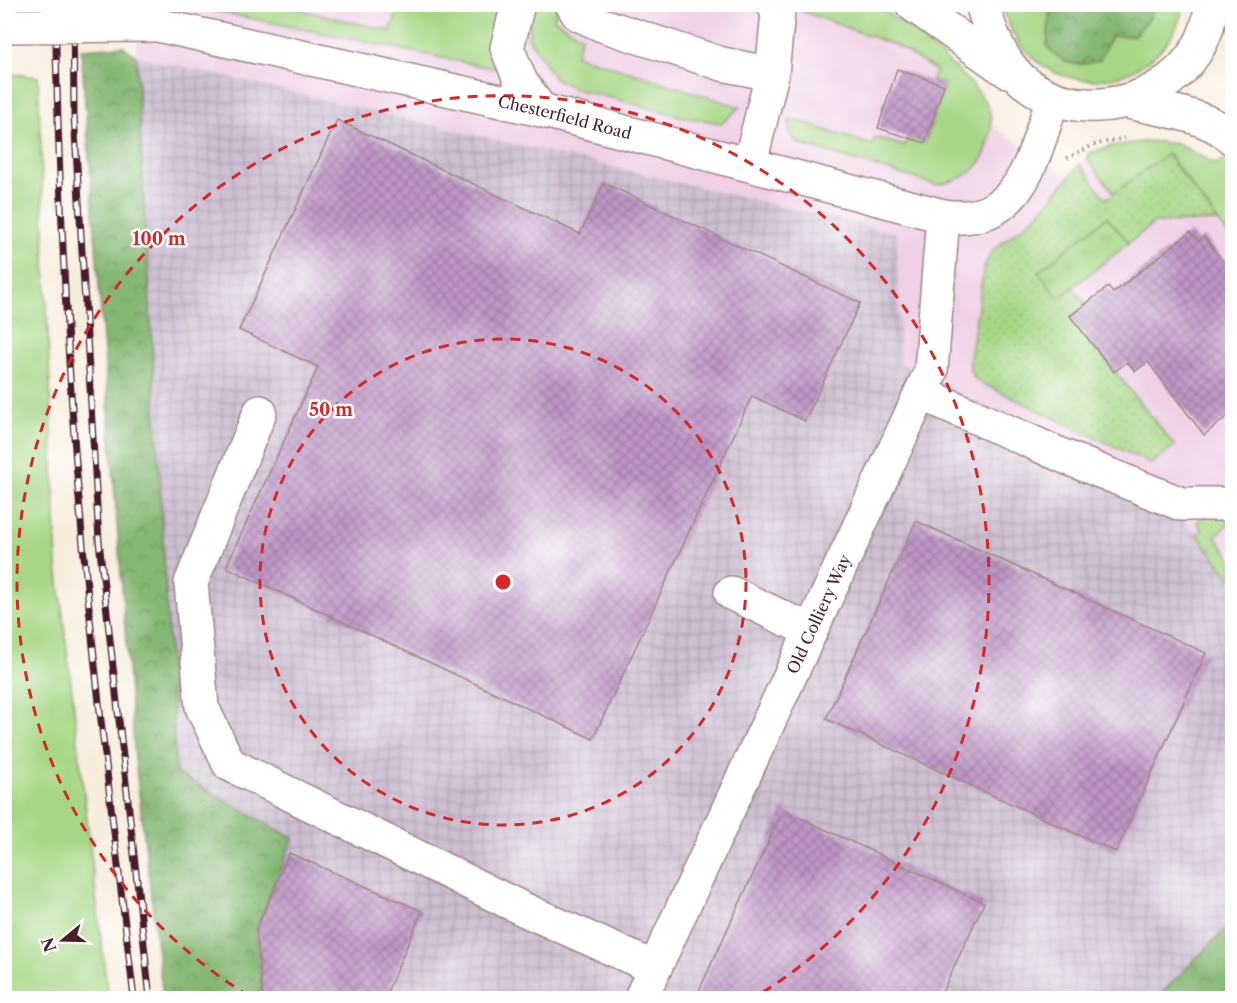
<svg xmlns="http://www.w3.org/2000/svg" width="1237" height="1003" viewBox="0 0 1237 1003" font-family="'Libre Caslon Text',serif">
<defs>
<pattern id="industrial-grid" width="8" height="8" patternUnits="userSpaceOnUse" patternTransform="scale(1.5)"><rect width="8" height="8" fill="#cdbed2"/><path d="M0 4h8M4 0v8" fill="none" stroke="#b2a3b4"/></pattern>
<pattern id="forest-crowns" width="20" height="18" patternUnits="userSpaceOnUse" patternTransform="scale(1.5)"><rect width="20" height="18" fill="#85b873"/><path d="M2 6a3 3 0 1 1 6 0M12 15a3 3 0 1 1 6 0" fill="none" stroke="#6f955f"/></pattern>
<pattern id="park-tufts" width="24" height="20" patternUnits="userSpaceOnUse" patternTransform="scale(1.5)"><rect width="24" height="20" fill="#a7d786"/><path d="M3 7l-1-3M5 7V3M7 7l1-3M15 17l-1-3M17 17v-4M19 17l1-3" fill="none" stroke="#91b874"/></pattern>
<pattern id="garden-dots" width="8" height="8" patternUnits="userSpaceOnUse" patternTransform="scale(1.5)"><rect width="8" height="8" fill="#a7d786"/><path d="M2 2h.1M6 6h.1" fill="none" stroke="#91b874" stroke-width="1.8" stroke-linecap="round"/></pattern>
<pattern id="building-cross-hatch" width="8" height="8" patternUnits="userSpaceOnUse" patternTransform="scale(1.5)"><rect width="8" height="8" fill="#bf97c6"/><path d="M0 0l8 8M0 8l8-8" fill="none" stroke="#9d7ba1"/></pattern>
</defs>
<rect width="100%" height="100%" fill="#fff"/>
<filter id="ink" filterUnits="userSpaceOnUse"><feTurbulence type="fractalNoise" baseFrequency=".0167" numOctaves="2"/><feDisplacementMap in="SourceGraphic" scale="12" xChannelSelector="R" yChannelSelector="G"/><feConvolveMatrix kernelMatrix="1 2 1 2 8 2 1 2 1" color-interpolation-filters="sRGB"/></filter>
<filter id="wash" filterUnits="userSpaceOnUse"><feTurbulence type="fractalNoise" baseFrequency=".008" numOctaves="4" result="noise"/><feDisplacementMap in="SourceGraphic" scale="24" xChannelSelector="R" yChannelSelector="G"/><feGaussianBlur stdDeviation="1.35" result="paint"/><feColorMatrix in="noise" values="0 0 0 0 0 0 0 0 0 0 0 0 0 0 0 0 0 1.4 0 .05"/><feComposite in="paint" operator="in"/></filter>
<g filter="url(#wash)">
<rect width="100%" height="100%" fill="#f7eddd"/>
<path fill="#efd0e6" d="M140,5H874L929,46L973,85L988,107L992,125L1068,177L1090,153L1111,146L1148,141L1178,144L1215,164L1229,158L1232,162V580L1164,498L900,363L897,233L136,56Z"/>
<path fill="url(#industrial-grid)" d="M136,56L897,233L900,363L1164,498L1197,534L1232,580V923L1157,998H263L256,930L293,838L176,773Z"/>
<path fill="#a7d786" stroke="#787b58" stroke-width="1.5" d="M186,5H280L390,31L400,5H496L493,28L496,69Z
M533,5H558L554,19L581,36L576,55L740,107L722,123L689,118L576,89L554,78L528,37Z
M785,5C800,5 866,1 876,6C902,21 976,80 988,107C994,119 991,134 987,147C981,172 960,181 936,185L797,143L790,133L789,118L872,145L874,137L904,146L909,137L925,143L944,85L932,80L935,70L897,46Z
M1003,5H1045L1050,10L1047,47L1100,59L1111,36L1150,17L1154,5H1183C1181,21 1172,37 1161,49C1108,106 1018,81 1003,5Z
M5,73L38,77L57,565L108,998H5Z
M1148,141L1178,144L1215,164L1229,158L1232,162V240L1168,154L1114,193L1087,159L1090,153L1111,146Z
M1209,513L1222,514L1232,521L1215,536L1232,559V580L1197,534L1202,530L1197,522Z"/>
<path fill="url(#forest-crowns)" stroke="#686c4f" stroke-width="1.5" d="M1045,5H1154L1151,17L1133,36H1111L1100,60C1076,68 1064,65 1047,47L1050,10Z
M123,46L136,56L176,773L293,838L256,930L263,998H163L135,759L81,49Z
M1232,923V998H1157Z"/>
<path fill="url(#park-tufts)" stroke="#787b58" stroke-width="1.5" d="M1107,217L1129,243L1059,298L1038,271Z"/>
<path fill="url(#garden-dots)" stroke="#787b58" stroke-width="1.5" d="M1167,154L1218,221L1154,223L1129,243L1107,217L1038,272L1059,298L1073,287L1086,304L1071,317L1175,446L1151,464L977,381L970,371V359L984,267L992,251L1037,215L1080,164L1106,199Z"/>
<g id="blocks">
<path fill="url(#building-cross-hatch)" d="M897,69L944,85L925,143L878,128Z
M337,120L580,234L604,183L860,303L805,421L752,396L593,739L226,567L318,367L239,330Z
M1190,232L1198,241L1204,237L1233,273V412L1204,435L1148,362L1135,371L1127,362L1114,372L1070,316L1108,287L1113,293Z
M916,521L1206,653L1116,852L826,719Z
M783,810L984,903L939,999H695Z
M289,853L422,911L384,999H263L256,930Z"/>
</g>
</g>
<g filter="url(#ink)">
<use href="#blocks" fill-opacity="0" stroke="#a08684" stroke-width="1.5"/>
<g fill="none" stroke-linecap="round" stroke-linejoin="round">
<defs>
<g id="minor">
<path d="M518,4L507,48L521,82L541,110"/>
<path d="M572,4L578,14L602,25L722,64L772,74L750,163"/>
<path id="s1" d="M157,25L541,110L943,216C1022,227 1032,158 1053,99"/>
<path d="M772,74L778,12L773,4"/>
<path d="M921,393L1063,456L1181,504H1232"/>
<path d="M260,412L191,583L202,707L229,764L523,909L655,968"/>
<path d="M731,593L811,631"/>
<path id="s2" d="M641,998L931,371L943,216"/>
</g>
<path id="highway" d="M912,4L1007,71
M982,4C991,34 1003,68 1030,86C1098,133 1206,89 1211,4
M1128,102C1162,110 1207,114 1232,138"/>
</defs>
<use href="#minor" stroke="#a08684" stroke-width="36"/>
<use href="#highway" stroke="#a08684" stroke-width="36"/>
<path stroke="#a08684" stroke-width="4" stroke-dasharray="1.5 4.5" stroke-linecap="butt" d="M1067,158L1096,144L1125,138"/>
<use href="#minor" stroke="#fff" stroke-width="33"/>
<use href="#highway" stroke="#fff" stroke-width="33"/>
<defs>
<path id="rail" d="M55,4C58,153 64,302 75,450C89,634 112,816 134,998
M73,4L74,115L99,541L150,998"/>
</defs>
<use href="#rail" stroke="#4a1f2b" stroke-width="7"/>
<use href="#rail" stroke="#fff" stroke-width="4.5" stroke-dasharray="14" stroke-linecap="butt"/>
<defs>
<path id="minor-bridge" d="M4,26L157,25"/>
</defs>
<use href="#minor-bridge" stroke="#a08684" stroke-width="36" stroke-linecap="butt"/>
<use href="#minor-bridge" stroke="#fff" stroke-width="33"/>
</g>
</g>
<g fill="none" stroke="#d62828" stroke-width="3" stroke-dasharray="10 8">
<circle cx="503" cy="582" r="243"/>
<path d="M249 996A486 486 0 1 1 757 996"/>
</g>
<g text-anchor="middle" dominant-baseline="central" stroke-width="5" stroke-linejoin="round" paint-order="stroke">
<g font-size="16" fill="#4a1f2b" stroke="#fff">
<text stroke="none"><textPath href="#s1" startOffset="418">Chesterfield Road</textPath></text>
<text stroke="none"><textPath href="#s2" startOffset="423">Old Colliery Way</textPath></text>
</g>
</g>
<circle cx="503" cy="582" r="9" fill="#d62828" stroke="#fff" stroke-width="3"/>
<g font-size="18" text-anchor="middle" font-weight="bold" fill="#d62828" stroke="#fff" stroke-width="5" stroke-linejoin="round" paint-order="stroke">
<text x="159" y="245">100 m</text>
<text x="331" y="416">50 m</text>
</g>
<rect width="1237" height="1003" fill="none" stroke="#fff" stroke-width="24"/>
<g transform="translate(63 940) rotate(251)" stroke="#ffffff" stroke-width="4.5" paint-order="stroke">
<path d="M0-4.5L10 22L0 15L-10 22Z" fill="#4a1f2b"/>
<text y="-9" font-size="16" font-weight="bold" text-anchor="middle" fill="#4a1f2b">N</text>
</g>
</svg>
